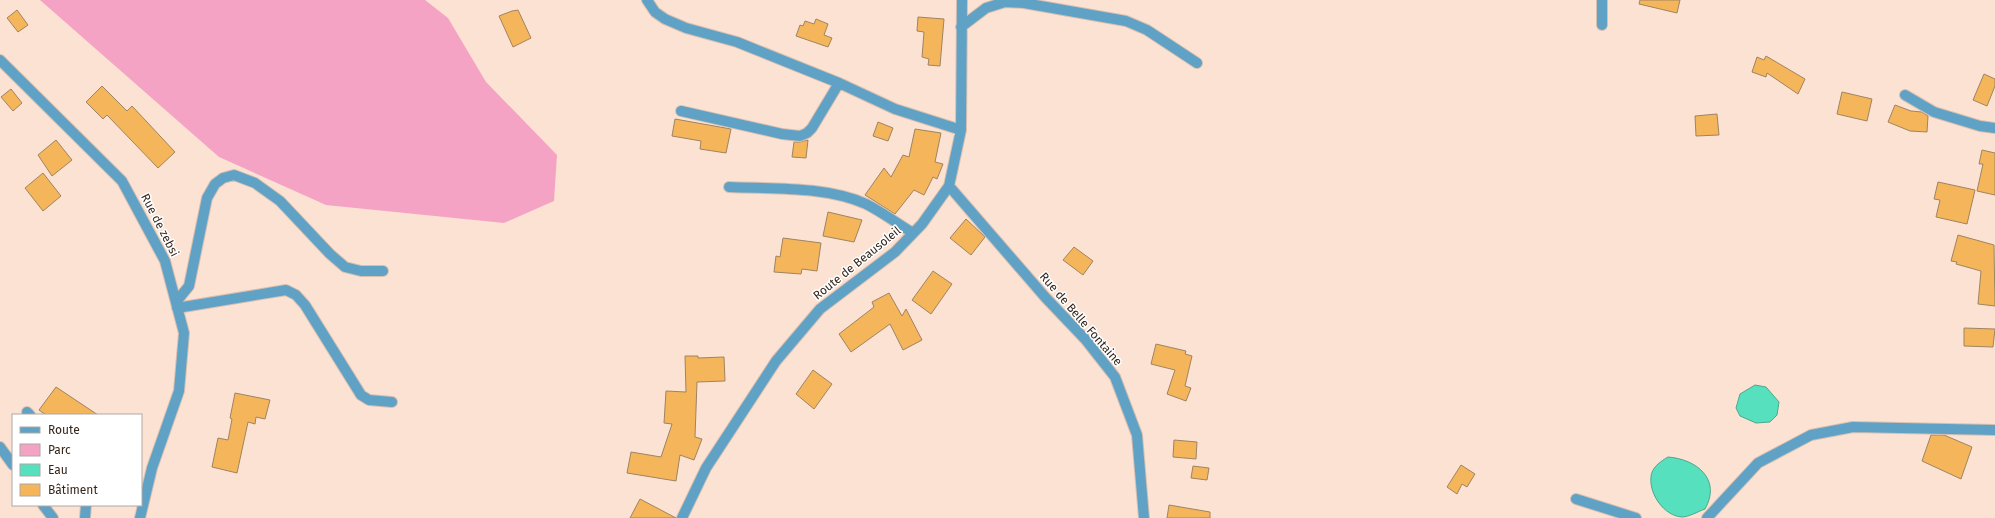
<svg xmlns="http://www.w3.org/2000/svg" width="1995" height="518" viewBox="0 0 1995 518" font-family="'Fira Sans',sans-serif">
<rect width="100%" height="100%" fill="#fce2d2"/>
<path fill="#f4a3c5" d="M40,0H425L448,18L486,82L557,155L554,201L504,223L326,205L219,157Z"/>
<path fill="#57e0be" stroke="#4da88d" d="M1755,385L1766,387L1779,402L1777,415L1770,422L1756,423L1740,416L1736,408L1740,394Z
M1668,457C1696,459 1722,479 1705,509C1699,511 1689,517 1682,517C1664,516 1649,494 1651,477C1651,468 1661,461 1668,457Z"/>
<path fill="#f5b55b" stroke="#9f8461" d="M1640,0H1680L1677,13L1639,4Z
M17,10L28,25L18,32L7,18Z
M518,10L531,38L513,47L499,16L512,11Z
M918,17L944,19L940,66L928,65L929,59L922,57L924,32L917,31Z
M816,19L828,24L824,35L832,38L828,47L796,36L800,25L803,26L805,21L814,24Z
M1766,56L1805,79L1798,94L1767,73L1766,77L1752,72L1757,57L1764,60Z
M1984,74L1995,79V86L1987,106L1973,100Z
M102,86L127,111L132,106L175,152L158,168L107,115L103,119L86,102Z
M11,89L22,103L13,111L1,97Z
M1842,92L1872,99L1867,121L1837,114Z
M1895,105L1911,111L1922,112L1928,116L1927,132L1910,131L1888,122Z
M1717,114L1719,135L1696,136L1695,116Z
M675,119L731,129L726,153L700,149L701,141L672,136Z
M878,122L893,128L888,141L873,136Z
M915,129L941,133L935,162L943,164L937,179L933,177L924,195L914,190L895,214L865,195L884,168L891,177L903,155L909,157Z
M56,140L72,160L52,176L38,155Z
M808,140L806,158L792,157L794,142H800Z
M1982,150L1995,153V195L1977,191L1983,164H1979Z
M43,173L61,196L43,211L25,188Z
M1938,182L1975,190L1967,224L1936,217L1940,200L1934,199Z
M828,212L862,220L854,242L823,236Z
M966,219L985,237L971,255L950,238Z
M1958,235L1994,245L1995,306L1978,304L1981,271L1956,264L1957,262L1951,261Z
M783,238L821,243L817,271L802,269L801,274L774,272L776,256L780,257Z
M1074,247L1093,261L1083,275L1063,260Z
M933,271L952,284L931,314L912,300Z
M889,293L902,316L906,309L922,340L903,350L890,324L851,352L839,334L874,307L872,302Z
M1964,328L1995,329L1993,347L1964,346Z
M1156,344L1186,351L1185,354L1192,356L1185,386L1191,388L1186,401L1167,394L1175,370L1151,364Z
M685,356H698V358L724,357L725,381L697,382L695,437L702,439L694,460L680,455L676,481L627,473L631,452L661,457L672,424L664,423L666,391L686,392Z
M813,370L832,384L814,409L796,394Z
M56,387L98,415H46L39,410Z
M235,393L270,400L265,419L256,417L255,424L248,422L237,473L212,467L218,438L228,440L232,419L230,418Z
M1931,435H1944L1972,447L1961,479L1922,461Z
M1174,440L1197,442L1196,459L1173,457Z
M1461,465L1475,474L1467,487L1462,484L1457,494L1447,487Z
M1193,466L1209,468L1207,480L1191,478Z
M640,499L676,518H630Z
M1169,505L1210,512V518H1167Z"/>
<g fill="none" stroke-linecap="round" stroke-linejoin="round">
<defs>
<path id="minor" d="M647,0L655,12L665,19L686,28L737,42L839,83L895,109L961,130
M1602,25V0
M961,27L986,8L1005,2L1024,3L1126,21L1147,30L1197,63
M0,60L122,181L165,261L184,333L179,391L152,468L140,518
M1905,95L1934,112L1980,126L1995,128
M681,111L782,134L800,136L807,133L812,128L839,83
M949,186L1045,297L1085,339L1115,377L1137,435L1144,518
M729,187C772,189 826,186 866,204C882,212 898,224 913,233
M176,302L189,286L207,198L215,184L223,178L234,175L255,183L280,201L330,254L345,267L361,271H383
M177,308L286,290L296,295L305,305L361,395L369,400L392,402
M27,412L30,415
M0,447L13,465
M1576,499L1636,518
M43,505L53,518
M85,518L86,505
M682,518L706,468L776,361L820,309L895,252L922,224L949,186L961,130L962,0
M1707,518L1758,463L1811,435L1853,427L1995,430"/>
</defs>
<use href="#minor" stroke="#d8c0b1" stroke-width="12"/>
<use href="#minor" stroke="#60a2c6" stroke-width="10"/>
</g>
<g text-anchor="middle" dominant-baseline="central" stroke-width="3" stroke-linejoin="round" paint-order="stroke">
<g font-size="12" fill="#35261c" stroke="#fff">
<text transform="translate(160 225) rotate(63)">Rue de zebsi</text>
<text transform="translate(857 263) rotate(-39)">Route de Beausoleil</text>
<text transform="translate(1081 319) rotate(49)">Rue de Belle Fontaine</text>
</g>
</g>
<rect x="12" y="414" width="130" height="92" fill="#ffffff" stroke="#aea8a4"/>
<rect x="20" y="427" width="20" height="6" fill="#60a2c6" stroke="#aea8a4"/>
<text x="48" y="434" font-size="12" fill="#35261c">Route</text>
<rect x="20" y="444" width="20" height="12" fill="#f4a3c5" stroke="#aea8a4"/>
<text x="48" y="454" font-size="12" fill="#35261c">Parc</text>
<rect x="20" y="464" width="20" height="12" fill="#57e0be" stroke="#aea8a4"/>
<text x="48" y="474" font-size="12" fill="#35261c">Eau</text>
<rect x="20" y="484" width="20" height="12" fill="#f5b55b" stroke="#aea8a4"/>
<text x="48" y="494" font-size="12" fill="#35261c">Bâtiment</text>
</svg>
